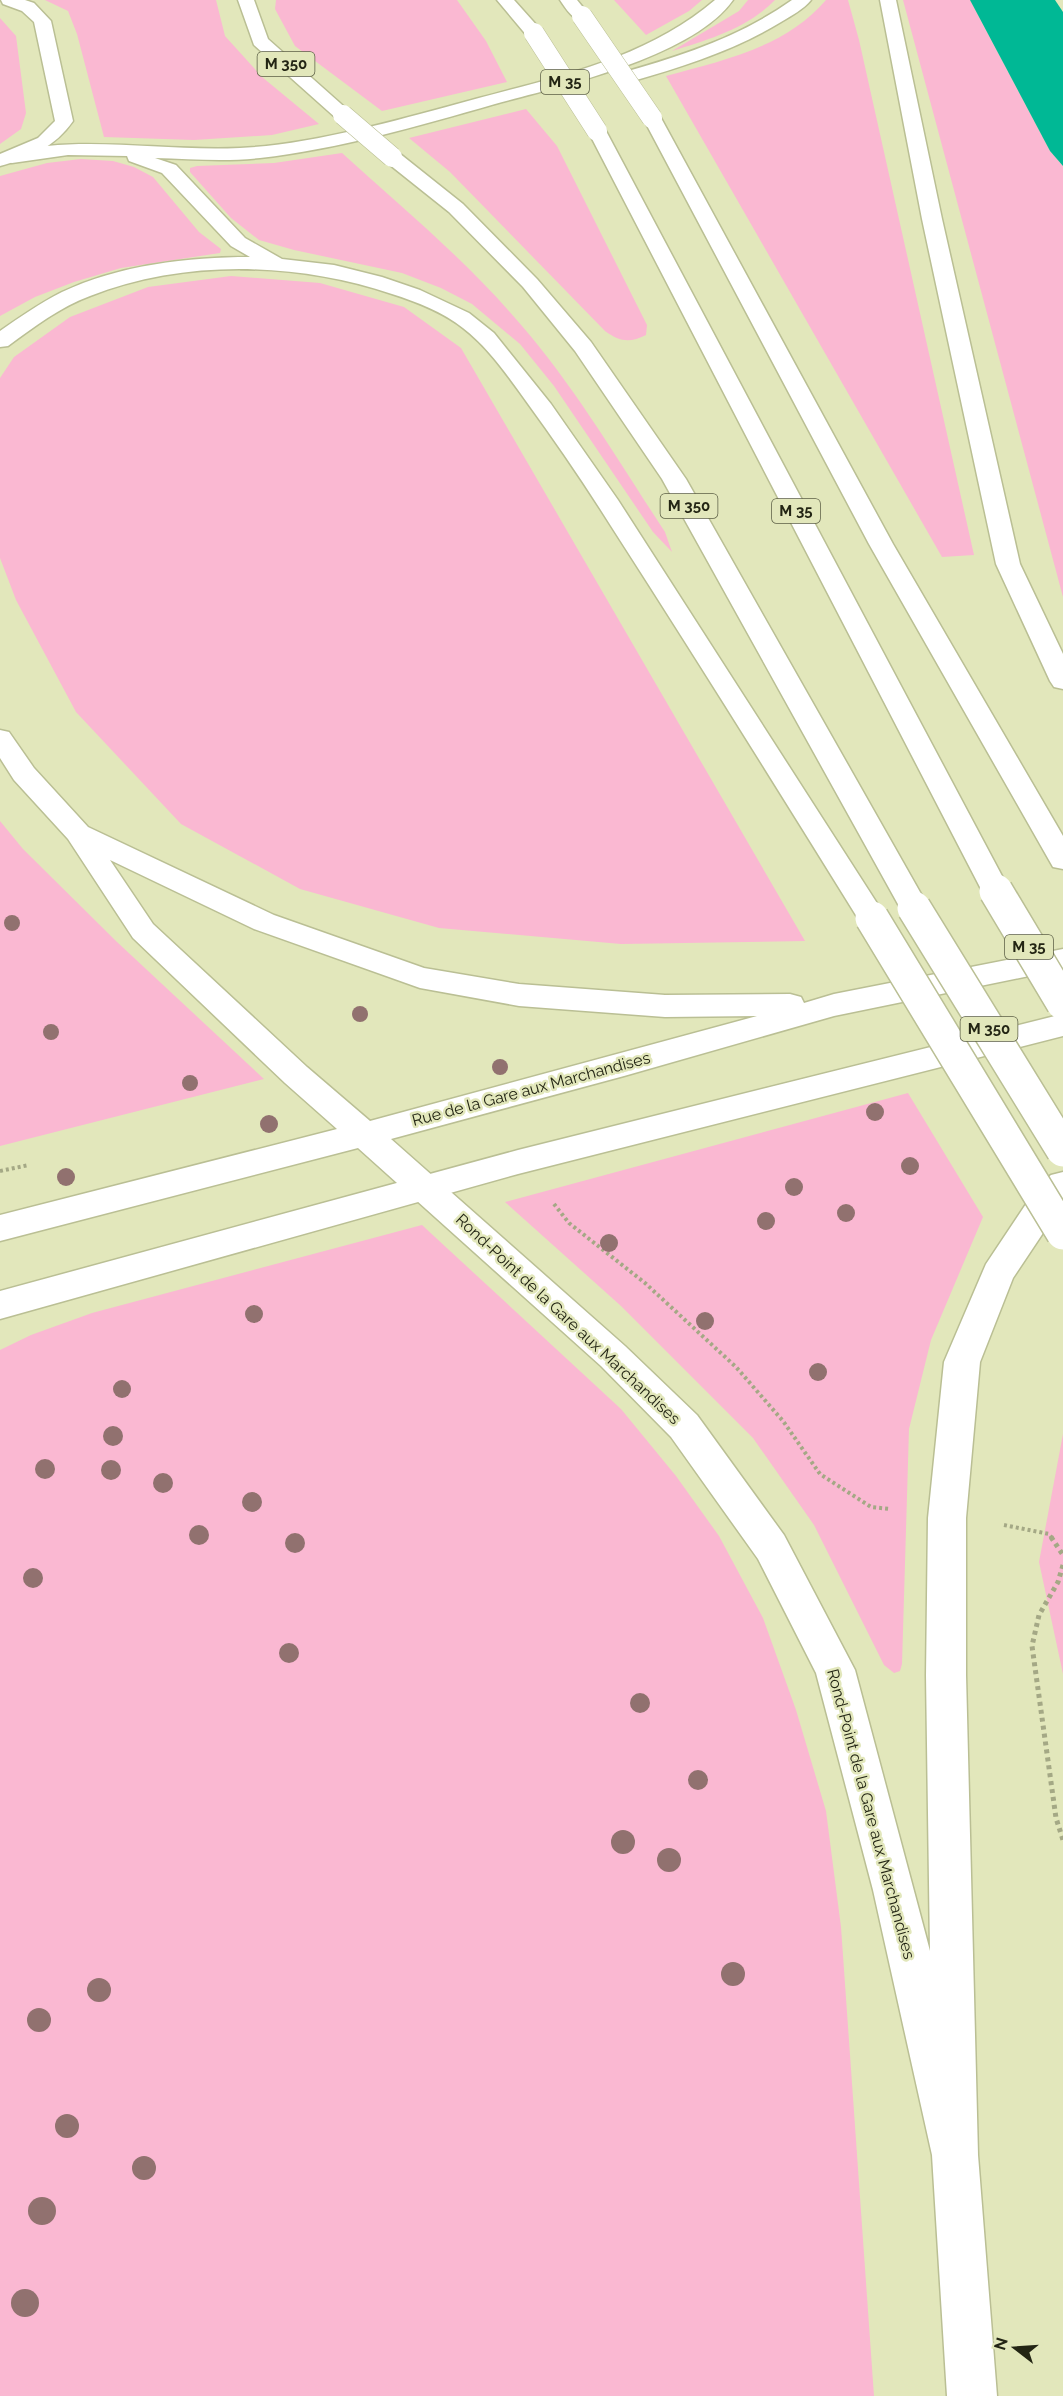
<svg xmlns="http://www.w3.org/2000/svg" width="1063" height="2396" viewBox="0 0 1063 2396" font-family="Raleway,sans-serif">
<rect width="100%" height="100%" fill="#e2e7bb"/>
<path fill="#fab8d2" d="M45,0H216L225,36L262,77L319,124L272,135L194,140L104,137L77,34L68,11Z
M276,0H457L486,41L507,82L382,111L295,46L275,9Z
M614,0H702L689,11L646,35Z
M748,0H775C748,28 708,40 672,51L739,11Z
M826,0H848L859,40L974,555L942,557L666,76C723,60 785,48 826,0Z
M903,0H970L1050,151L1063,166V597Z
M0,18L16,36L26,113L21,129L0,144Z
M526,109L557,146L647,325L646,335C630,343 620,342 605,331L450,172L409,138Z
M342,153C404,209 468,262 522,326C577,390 619,462 665,532L672,552L653,532L554,386L520,344L472,304L441,288L402,273L294,250L259,240L231,218L190,172V168L197,166L274,163Z
M81,159L113,161L134,167L153,177L199,232L221,249L220,253L121,268L74,282L35,297L0,316V176L47,163Z
M231,276L320,283L404,307L461,348L805,941L621,944L439,928L300,889L181,824L76,712L16,600L0,558V378L14,357L70,317L148,287Z
M0,821L23,849L117,942L264,1079L0,1146Z
M908,1093L983,1217L931,1340L909,1429L902,1664L900,1671L894,1673L884,1665L814,1525L753,1438L621,1306L505,1202Z
M422,1225L621,1409L676,1476L719,1536L763,1618L796,1710L826,1811L841,1927L874,2396H0V1350L31,1335L92,1313Z
M1063,1434V1674L1039,1562Z"/>
<path fill="#00b895" d="M970,0H1055L1063,12V166L1050,151Z"/>
<g fill="none" stroke-linecap="round" stroke-linejoin="round">
<defs>
<path id="service" d="M1063,1014V1036L518,1174L0,1319V1291L518,1150Z"/>
<path id="secondary" d="M1,0H25L34,3L51,21L73,121C55,147 30,158 0,166V154L38,138L55,121L34,22L22,11L3,4Z
M0,730L9,732L34,768L88,827L274,915L424,968L519,984L665,995L790,994L801,997L804,1003L834,994L1063,949V969L834,1016L624,1076L391,1139L625,1346L697,1415L784,1535L855,1670L930,1951L926,1675L928,1518L944,1362L986,1264L1038,1186L1051,1175L1063,1172V1203L1013,1278L980,1362L966,1518V1675L978,2155L997,2396H947L932,2155L873,1890L816,1673L758,1559L671,1437L601,1366L358,1148L0,1241V1215L337,1129L285,1083L133,938L68,839L14,780L0,758ZM110,860L254,929L420,988L519,1006L665,1017L757,1016L370,1121L307,1067L153,924Z"/>
<path id="trunk" d="M238,0H254L268,39L349,111L352,115L349,119H337L254,45Z
M497,0H514L540,29L543,33L540,37H528Z
M560,0H577L590,16L588,20C574,23 567,10 560,0Z
M715,0H733C693,57 561,86 495,104C418,126 339,149 260,158C225,162 190,159 155,158L176,165L245,238L282,259L334,265L382,277L420,290L469,313L494,333L551,404L618,500L882,911L887,918L882,925L872,928L862,925C779,791 696,658 611,526C584,483 556,442 526,401C507,375 489,348 463,328C443,312 417,302 392,294C296,262 185,259 90,296C60,307 34,327 8,346L0,347V331C20,317 40,303 62,292C119,265 188,257 250,257L231,246L162,173L129,161L127,156L68,155L12,163L5,161L3,157L5,153C83,134 162,152 240,148C308,145 391,122 457,104C546,79 643,62 715,0Z
M792,0H811C804,9 791,16 781,22C735,50 685,66 633,81H621L618,77L621,73C681,56 740,37 792,0Z
M880,0H896L942,219L1020,564L1063,654V689L1054,687L1050,681L996,564L922,219Z
M652,113L658,114L661,118L893,544L1063,836V869L1053,867L1049,860L869,544L643,118L646,114Z
M597,125L604,127L606,131L1010,891L1006,898L996,901L986,898L982,891L588,131L590,127Z
M392,151L399,153L463,204L537,279L591,342L686,479L929,908L924,915L914,918L904,915L662,479L575,351L523,287L449,212L385,161L383,157L385,153Z"/>
</defs>
<use href="#service" stroke="#babf94" stroke-width="3"/>
<use href="#secondary" stroke="#babf94" stroke-width="3"/>
<use href="#trunk" stroke="#babf94" stroke-width="3"/>
<path stroke="#a4a885" stroke-width="4" stroke-dasharray="3 3" stroke-linecap="butt" d="M0,1171L29,1165
M554,1204L569,1223L645,1283L736,1367L783,1421L820,1474L871,1507L890,1509
M1004,1525L1049,1534L1052,1538"/>
<path stroke="#a4a885" stroke-width="5" stroke-dasharray="4 4" stroke-linecap="butt" d="M1051,1537L1063,1555
M1063,1565L1058,1582L1039,1615L1032,1646L1056,1818L1063,1840"/>
<use href="#service" fill="#fff" fill-rule="evenodd"/>
<use href="#secondary" fill="#fff" fill-rule="evenodd"/>
<use href="#trunk" fill="#fff" fill-rule="evenodd"/>
<defs>
<path id="trunk-bridge-far1" d="M582,16L652,118
M534,33L597,131
M343,115L392,157"/>
<path id="trunk-bridge" d="M996,891L1063,1003
M914,908L1063,1150
M872,918L1063,1233"/>
</defs>
<use href="#trunk-bridge-far1" stroke="#babf94" stroke-width="21" stroke-linecap="butt"/>
<use href="#trunk-bridge" stroke="#babf94" stroke-width="36" stroke-linecap="butt"/>
<use href="#trunk-bridge-far1" stroke="#fff" stroke-width="20"/>
<use href="#trunk-bridge" stroke="#fff" stroke-width="33"/>
</g>
<g fill="#91716f">
<circle cx="12" cy="923" r="8"/>
<circle cx="360" cy="1014" r="8"/>
<circle cx="51" cy="1032" r="8"/>
<circle cx="500" cy="1067" r="8"/>
<circle cx="190" cy="1083" r="8"/>
<circle cx="875" cy="1112" r="9"/>
<circle cx="269" cy="1124" r="9"/>
<circle cx="910" cy="1166" r="9"/>
<circle cx="66" cy="1177" r="9"/>
<circle cx="794" cy="1187" r="9"/>
<circle cx="846" cy="1213" r="9"/>
<circle cx="766" cy="1221" r="9"/>
<circle cx="609" cy="1243" r="9"/>
<circle cx="254" cy="1314" r="9"/>
<circle cx="705" cy="1321" r="9"/>
<circle cx="818" cy="1372" r="9"/>
<circle cx="122" cy="1389" r="9"/>
<circle cx="113" cy="1436" r="10"/>
<circle cx="45" cy="1469" r="10"/>
<circle cx="111" cy="1470" r="10"/>
<circle cx="163" cy="1483" r="10"/>
<circle cx="252" cy="1502" r="10"/>
<circle cx="199" cy="1535" r="10"/>
<circle cx="295" cy="1543" r="10"/>
<circle cx="33" cy="1578" r="10"/>
<circle cx="289" cy="1653" r="10"/>
<circle cx="640" cy="1703" r="10"/>
<circle cx="698" cy="1780" r="10"/>
<circle cx="623" cy="1842" r="12"/>
<circle cx="669" cy="1860" r="12"/>
<circle cx="733" cy="1974" r="12"/>
<circle cx="99" cy="1990" r="12"/>
<circle cx="39" cy="2020" r="12"/>
<circle cx="67" cy="2126" r="12"/>
<circle cx="144" cy="2168" r="12"/>
<circle cx="42" cy="2211" r="14"/>
<circle cx="25" cy="2303" r="14"/>
</g>
<g text-anchor="middle" dominant-baseline="central" stroke-width="5" stroke-linejoin="round" paint-order="stroke">
<g fill="#e2e7bb" stroke="#5c5f46" stroke-width="1.5">
<rect x="257.5" y="52" width="57" height="24" rx="4.5"/>
<rect x="541" y="70" width="48" height="24" rx="4.5"/>
<rect x="660.5" y="494" width="57" height="24" rx="4.5"/>
<rect x="772" y="499" width="48" height="24" rx="4.5"/>
<rect x="1005" y="935" width="48" height="24" rx="4.5"/>
<rect x="960.5" y="1017" width="57" height="24" rx="4.5"/>
</g>
<g font-size="15" font-weight="bold" fill="#232514">
<text x="286" y="64">M 350</text>
<text x="565" y="82">M 35</text>
<text x="689" y="506">M 350</text>
<text x="796" y="511">M 35</text>
<text x="1029" y="947">M 35</text>
<text x="989" y="1029">M 350</text>
</g>
<g font-size="16" fill="#232514" stroke="#e2e7bb">
<text transform="translate(531 1089) rotate(-15)">Rue de la Gare aux Marchandises</text>
<text transform="translate(568 1319) rotate(43)">Rond-Point de la Gare aux Marchandises</text>
<text transform="translate(871 1814) rotate(75)">Rond-Point de la Gare aux Marchandises</text>
</g>
</g>
<g transform="translate(1015 2348) rotate(287)" stroke="#e2e7bb" stroke-width="4.5" paint-order="stroke">
<path d="M0-4.5L10 22L0 15L-10 22Z" fill="#232514"/>
<text y="-9" font-size="16" font-weight="bold" text-anchor="middle" fill="#232514">N</text>
</g>
</svg>
